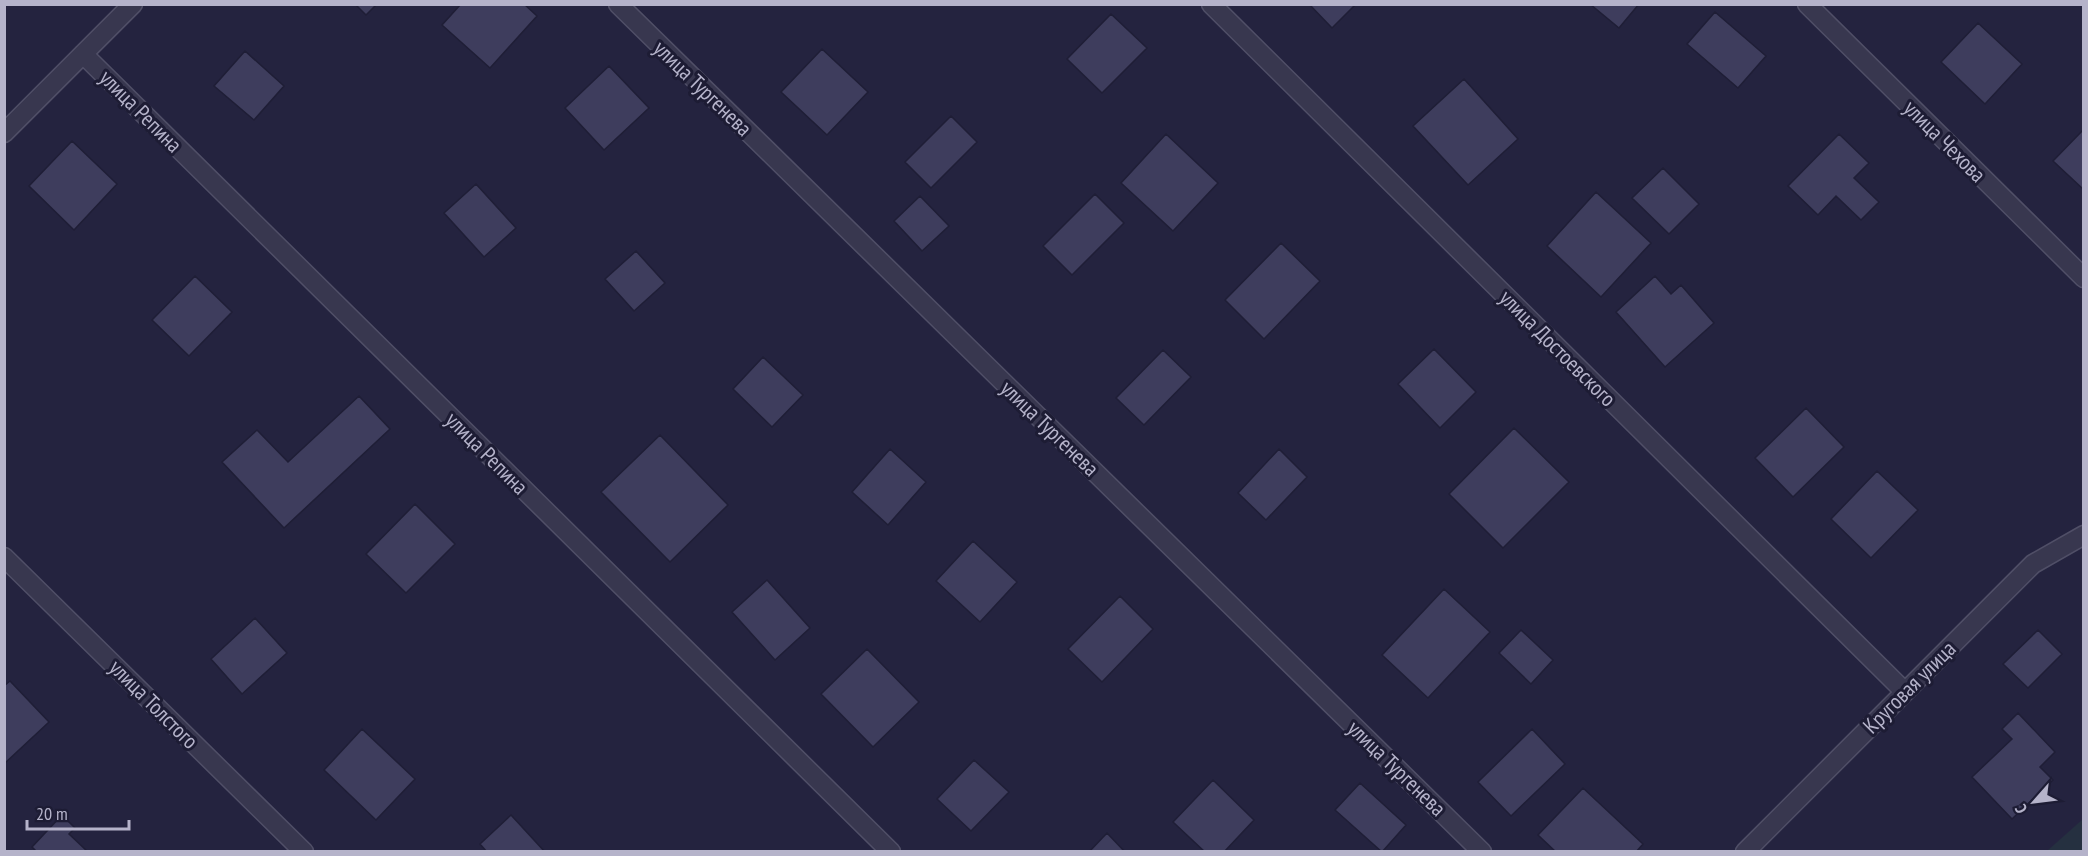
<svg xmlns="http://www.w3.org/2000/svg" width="2088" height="856" viewBox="0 0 2088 856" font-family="'PT Sans Narrow',sans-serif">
<rect width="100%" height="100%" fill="#24233f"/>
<path fill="#253040" d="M2083,819V851H2047Z"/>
<path fill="#3e3d5d" stroke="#1f1e36" stroke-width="1.5" d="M355,4H377L366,15Z
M461,4H524L537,16L490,68L442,25Z
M1309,4H1356L1332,28Z
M1590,4H1639L1619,28Z
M1715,12L1766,56L1738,88L1687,44Z
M1111,14L1147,48L1102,93L1067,59Z
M1978,23L2022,64L1985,104L1941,62Z
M822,49L868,92L827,135L781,92Z
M245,51L284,86L254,120L214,86Z
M609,66L649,108L604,150L565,108Z
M1464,79L1518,139L1468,185L1413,126Z
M951,116L977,142L931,188L905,162Z
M2084,129V188L2083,189L2053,161Z
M1166,134L1218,183L1173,231L1121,183Z
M1839,134L1869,163L1854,178L1879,202L1861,220L1836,196L1818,215L1788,186Z
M72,141L117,184L74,230L29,186Z
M1663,168L1699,204L1669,234L1632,198Z
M476,184L516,228L484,257L444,213Z
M1596,192L1651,243L1601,297L1547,246Z
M1095,194L1124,223L1072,275L1043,246Z
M920,196L949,226L922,251L894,221Z
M1281,243L1320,281L1264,339L1225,300Z
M636,251L665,283L634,311L605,279Z
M195,276L232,312L189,356L152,320Z
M1655,276L1671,294L1681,285L1714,323L1665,367L1616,312Z
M1434,349L1476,392L1440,428L1398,384Z
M1163,350L1191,377L1144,425L1116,398Z
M763,357L803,395L772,427L733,389Z
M359,396L390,429L284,528L222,462L257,430L288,462Z
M1806,408L1844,447L1793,497L1755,458Z
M1514,428L1569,482L1503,548L1449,494Z
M660,435L728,505L670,562L601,492Z
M890,449L926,482L888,525L852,492Z
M1279,449L1307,477L1266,520L1238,493Z
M1877,471L1918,510L1871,558L1831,519Z
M415,504L455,544L406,593L366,554Z
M973,541L1017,582L980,622L936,581Z
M767,580L810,628L775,660L732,612Z
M1444,589L1490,632L1428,698L1382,655Z
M1120,596L1153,629L1102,682L1068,649Z
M255,618L287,653L242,694L211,659Z
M1521,630L1553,660L1531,684L1499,653Z
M2038,630L2062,654L2028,688L2003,664Z
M867,649L919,702L873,747L821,694Z
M10,681L49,722L5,763L4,686Z
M2018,713L2055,752L2040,767L2053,780L2012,819L1972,777L2012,739L2002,729Z
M362,729L415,779L376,820L324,770Z
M1532,729L1565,764L1511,816L1478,782Z
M974,760L1009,792L971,831L937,799Z
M1213,780L1254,820L1224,852H1205L1173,822Z
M1360,783L1406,825L1382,852L1335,810Z
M1583,788L1643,844L1636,852H1556L1538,835Z
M62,815L75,828L69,834L88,852H37L32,847Z
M511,815L545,852H487L480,844Z
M1107,833L1125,852H1089Z"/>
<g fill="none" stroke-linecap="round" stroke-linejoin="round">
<defs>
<path id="minor" d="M618,4L1482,852
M1211,4L1905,692
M1807,4L2084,278
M83,54L891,852
M4,133L133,4
M4,557L304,852
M1745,852L2033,564L2084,535"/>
</defs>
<use href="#minor" stroke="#504f67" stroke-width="21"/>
<use href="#minor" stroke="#38374f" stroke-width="18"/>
</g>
<g text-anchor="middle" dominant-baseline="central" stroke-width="6" stroke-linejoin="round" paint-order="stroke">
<g font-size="22" fill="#b5b3ca" stroke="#1d1c34">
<text transform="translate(703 88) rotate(44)">улица Тургенева</text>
<text transform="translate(141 111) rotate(45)">улица Репина</text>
<text transform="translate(1945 141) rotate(45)">улица Чехова</text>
<text transform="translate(1558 348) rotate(45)">улица Достоевского</text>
<text transform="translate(1050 428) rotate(44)">улица Тургенева</text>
<text transform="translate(487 453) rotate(45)">улица Репина</text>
<text transform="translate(1909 687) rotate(-45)">Круговая улица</text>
<text transform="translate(154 704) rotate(45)">улица Толстого</text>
<text transform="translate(1397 768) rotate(44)">улица Тургенева</text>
</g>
</g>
<rect width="2088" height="856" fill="none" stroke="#b5b3ca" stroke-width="12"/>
<g transform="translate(2034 802) rotate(242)" stroke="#1d1c34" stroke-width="4.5" paint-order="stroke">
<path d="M0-4.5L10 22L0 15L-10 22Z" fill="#b5b3ca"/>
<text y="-9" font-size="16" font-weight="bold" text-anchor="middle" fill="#b5b3ca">С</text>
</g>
<path d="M27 820v9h102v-9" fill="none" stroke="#b5b3ca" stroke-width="3"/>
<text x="36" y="820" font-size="18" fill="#b5b3ca" stroke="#1d1c34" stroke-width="4.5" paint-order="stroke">20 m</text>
</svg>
